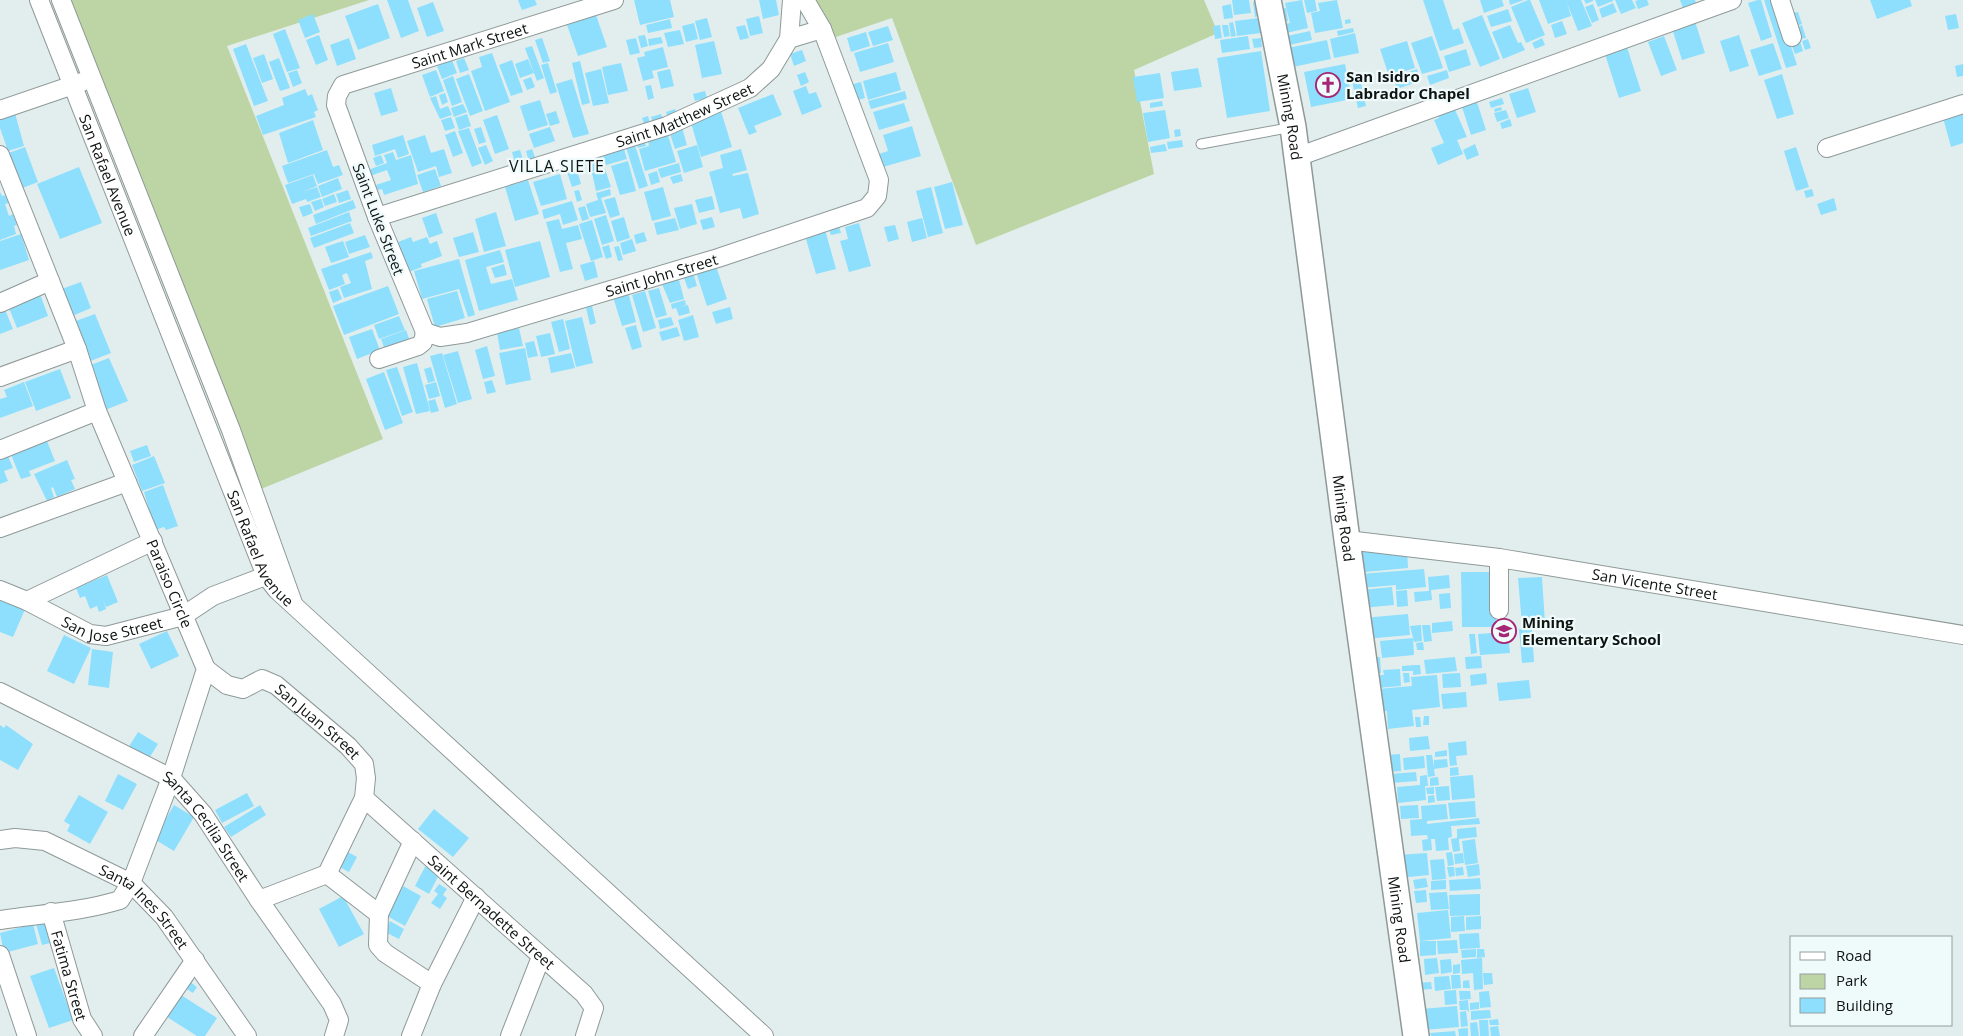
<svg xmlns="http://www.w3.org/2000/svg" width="1963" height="1036" viewBox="0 0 1963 1036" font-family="'Open Sans',sans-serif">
<rect width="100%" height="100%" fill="#e2eeed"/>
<path fill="#bdd5a5" d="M71,0H369L227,46L383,439L261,489Z
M811,0H1204L1218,33L1134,70L1154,174L976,245L892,18L830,39Z"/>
<path fill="#8ddffd" d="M387,0H408L419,31L401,38Z
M518,0H535L537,5L522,10Z
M634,0H670L674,17L640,25Z
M759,0H776L779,15L763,19Z
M1232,0H1249L1251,13L1234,15Z
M1302,0L1308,28L1282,34L1280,25L1290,23L1285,3Z
M1304,0H1315L1317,11L1307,13Z
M1337,0L1343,28L1315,33L1311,13L1320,11L1318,3Z
M1423,0H1443L1453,30L1459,28L1464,43L1440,51Z
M1480,0H1502L1504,6L1484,13Z
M1509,0H1524L1510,5Z
M1528,0H1530L1545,35L1526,43L1511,7Z
M1539,0H1581L1592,26L1578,31L1567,3L1571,16L1548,24Z
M1584,0H1593V1L1586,4Z
M1595,0H1613V1L1598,7Z
M1615,0H1632L1636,8L1621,14Z
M1639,0H1647L1649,5L1638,9L1635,1Z
M1680,0H1695L1696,3L1683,8Z
M1758,0H1761L1772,37L1761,41L1748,3Z
M1764,0H1776L1797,65L1786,68Z
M1870,0H1910L1912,6L1877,19Z
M1257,1L1259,16L1255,17L1253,2Z
M433,2L444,31L427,37L417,8Z
M1613,3L1617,12L1602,18L1599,9Z
M378,4L390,38L358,50L345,16Z
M1231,4L1233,18L1224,19L1222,6Z
M1593,4L1599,20L1592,23L1585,7Z
M1286,8L1288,21L1278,23L1275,10Z
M1508,9L1512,21L1491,27L1487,16Z
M1798,12L1802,24L1796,26L1792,13Z
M313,14L320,32L305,38L298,20Z
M1956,14L1959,28L1948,30L1945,16Z
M596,15L607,47L578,56L567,25Z
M1482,15L1500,59L1480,67L1462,23Z
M759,16L763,33L750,36L746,19Z
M707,18L712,37L700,40L695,21Z
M1259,18L1261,33L1237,36L1235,21Z
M1694,18L1705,53L1682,60L1671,25Z
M670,19L672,28L648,33L646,25Z
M1350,19L1351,23L1345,24V20Z
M1562,21L1567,34L1555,38L1551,25Z
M1233,22L1236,36L1231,37L1229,23Z
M694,23L698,39L686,42L682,26Z
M745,25L749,38L740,40L736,27Z
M1220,25L1222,38L1215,39L1213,26Z
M1222,25H1228L1230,36L1224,37Z
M1510,25L1518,43L1521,42L1525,50L1503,59L1492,32Z
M1802,25L1806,38L1801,39L1797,27Z
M888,26L893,40L873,46L868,32Z
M1353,28L1354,32L1338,36L1337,31Z
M285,29L300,68L287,72L273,34Z
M680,30L684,44L668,47L664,33Z
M1310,31L1312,40L1289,45L1287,36Z
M866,32L870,46L851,52L847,38Z
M1355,33L1359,53L1334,58L1330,39Z
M319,35L328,60L316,65L306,40Z
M645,35L648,46L641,48L638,36Z
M1739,35L1749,66L1730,72L1720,41Z
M1248,36L1250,49L1222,53L1220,40Z
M1432,36L1443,68L1422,74L1411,43Z
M1664,36L1677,70L1661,76L1648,42Z
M661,37L663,43L649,46L648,39Z
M349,38L356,59L337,66L330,45Z
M542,38L550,61L543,63L535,40Z
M636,38L640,53L630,55L626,40Z
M1261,38L1262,47L1254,48L1252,39Z
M1542,38L1545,45L1535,49L1532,43Z
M1799,38L1803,51L1795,54L1790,41Z
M1808,39L1811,48L1805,50L1802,41Z
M1327,40L1331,59L1288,68L1283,49Z
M714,41L722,74L702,78L695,45Z
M1407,41L1415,68L1389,76L1380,49Z
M888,43L894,62L860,72L854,53Z
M1773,43L1782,69L1759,76L1750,50Z
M246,44L268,101L254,106L233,49Z
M1626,44L1641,91L1619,98L1604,51Z
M532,46L544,78L537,81L525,48Z
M663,47L668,67L652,71L654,78L643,81L637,58L645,56L644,52Z
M1466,49L1471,65L1449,72L1444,56Z
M802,50L806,61L794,66L790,54Z
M1261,51L1270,111L1227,118L1217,58Z
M492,53L510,102L485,111L471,71L482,67L479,57Z
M264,54L273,79L262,83L253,58Z
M279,58L290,88L280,91L269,62Z
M464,58L469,70L460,73L456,61Z
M528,59L534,73L520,78L515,64Z
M452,60L457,73L442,79L437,66Z
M512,60L523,92L511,96L499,65Z
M580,61L590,103L582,105L572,63Z
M548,63L557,92L550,94L541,65Z
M621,63L628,91L608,95L602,67Z
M1345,64L1352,99L1311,107L1304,72Z
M1963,64V76L1957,77L1955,66Z
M1198,68L1202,87L1174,91L1171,72Z
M601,69L609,103L593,106L585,73Z
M670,69L674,86L661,89L657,72Z
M1417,69L1420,81L1397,89L1393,77Z
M297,70L302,83L293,87L288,73Z
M436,70L444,91L430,97L422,75Z
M1447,70L1449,78L1430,85L1427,76Z
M805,72L809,82L801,86L797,75Z
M896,72L901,90L868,100L863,81Z
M1160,73L1164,98L1137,102L1133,77Z
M469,74L483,111L470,116L456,79Z
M1359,74L1366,106L1358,108L1351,76Z
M1782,74L1794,114L1777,119L1764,80Z
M453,76L462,102L452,106L443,80Z
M531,77L535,87L527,90L523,80Z
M572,79L589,134L573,138L556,84Z
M861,82L865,98L855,101L850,85Z
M651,85L654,98L648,100L645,86Z
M806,86L809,94L816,92L822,107L802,115L793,91Z
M391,88L398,111L381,116L374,93Z
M1528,88L1536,112L1517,118L1509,94Z
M305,89L308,96L312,94L318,110L314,112L316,117L263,135L256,116L284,105L282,98Z
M705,91L707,98L695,101L693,94Z
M905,91L907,99L871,109L868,101Z
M445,93L448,102L442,105L439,95Z
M773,94L782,115L754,126L757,132L749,135L738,108Z
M436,96L440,109L448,106L452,115L440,119L430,98Z
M1502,98L1504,104L1491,108L1489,102Z
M1476,99L1486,130L1471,135L1461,104Z
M540,100L548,125L528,131L520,106Z
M1162,101L1163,106L1150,108V103Z
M904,103L910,121L879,130L873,112Z
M463,104L467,112L454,117L451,108Z
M1453,105L1467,137L1457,140L1463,154L1438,165L1431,148L1444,143L1434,120L1439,118L1436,112Z
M1501,107L1502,110L1495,112L1494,109Z
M720,108L732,147L701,157L691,123L708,118L706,112Z
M675,109L677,116L668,118L666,112Z
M1165,110L1170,138L1148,142L1143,113Z
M1506,110L1509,118L1497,122L1494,113Z
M1963,110V143L1951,147L1942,114Z
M556,111L560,123L550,126L546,114Z
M15,113L24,146L8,151L0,128V118Z
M467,114L471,126L459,130L455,118Z
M661,114L665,125L654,128L651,117Z
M497,115L509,149L495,154L483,120Z
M648,116L651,127L646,129L642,118Z
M451,117L455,128L445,131L441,120Z
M1510,119L1512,126L1502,129L1500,123Z
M313,120L323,150L288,163L279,133Z
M681,124L687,145L675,149L668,128Z
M912,126L921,156L883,167L879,154L888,151L883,135Z
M481,127L486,142L479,144L474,129Z
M550,127L555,141L534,148L529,134Z
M469,128L482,163L472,167L458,131Z
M1180,129L1181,136L1175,137L1174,130Z
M455,131L463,153L453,157L445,135Z
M403,135L409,154L398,158L395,149L375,156L372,145Z
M425,135L431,153L444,149L452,173L439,177L436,166L418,172L407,141Z
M668,135L676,162L645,171L639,149L649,146L648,141Z
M643,137L646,146L638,148L635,139Z
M633,139L648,186L639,189L624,141Z
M1182,140L1183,147L1168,149L1167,142Z
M622,142L627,159L606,165L601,148Z
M1165,144L1167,151L1151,153L1150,147Z
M1475,144L1479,155L1467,160L1463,150Z
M486,145L493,161L485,165L478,148Z
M697,145L703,167L684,173L677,151Z
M25,147L38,182L20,189L6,154Z
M1796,147L1809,187L1796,191L1784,151Z
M532,149L536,160L529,162L526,151Z
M599,149L604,168L591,172L586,152Z
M741,149L747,170L732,174L733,176L748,173L759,214L743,219L740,208L720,213L709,172L723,168L720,155Z
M327,150L333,167L339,165L343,175L318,184L314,174L288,183L282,166Z
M520,150L524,163L516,166L512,152Z
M393,152L396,160L411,155L418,184L384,195L382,189L378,190L376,185L391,180L387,170L370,176L368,170L387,163L384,155Z
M381,155L384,163L376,166L373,158Z
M628,161L636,191L620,195L611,166Z
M575,163L581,184L572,187L565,166Z
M679,163L681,172L661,178L658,169Z
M79,167L102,223L60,239L37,184Z
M435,169L441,186L423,192L417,175Z
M605,169L611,187L596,191L592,173Z
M657,171L660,182L651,185L648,174Z
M560,174L567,199L541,206L533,182Z
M681,174L683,181L673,184L670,177Z
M313,175L317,186L302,192L317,187L321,197L307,202L306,199L292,204L285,185Z
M338,178L342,189L322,197L318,186Z
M528,180L539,214L515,221L505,187Z
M952,182L963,225L945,229L934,187Z
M663,187L671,216L652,221L644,192Z
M931,187L943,233L928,237L916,191Z
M610,189L611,195L601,198L606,213L590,217L586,204L598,200L596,193Z
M1812,189L1814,196L1806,198L1804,191Z
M348,190L351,199L339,203L336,194Z
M579,190L582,200L577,202L574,191Z
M0,192L2,196L5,195L9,203L5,204L9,216L13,214L17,225L14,226L16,234L0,240Z
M334,194L337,202L325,206L322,199Z
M712,196L715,209L699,213L695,200Z
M615,197L620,215L610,218L604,200Z
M1834,198L1837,210L1821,215L1817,204Z
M321,199L324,207L315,211L311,202Z
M353,200L356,208L316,224L313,215Z
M572,201L578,220L563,225L560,214L544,219L542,210Z
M310,204L313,213L303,217L299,207Z
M692,204L697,224L680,229L674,208Z
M585,206L589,219L582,221L578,208Z
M349,212L352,221L311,236L308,228Z
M496,212L506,246L484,252L475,219Z
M436,213L443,233L429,238L422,218Z
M606,215L614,241L602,245L594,219Z
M624,217L630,238L617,242L611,221Z
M712,217L715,227L703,230L700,220Z
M675,218L679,230L657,235L654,223Z
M922,218L927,238L912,242L907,222Z
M559,219L562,229L578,225L582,239L566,243L573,269L560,272L546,222Z
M592,220L603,257L591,261L579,224Z
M350,223L354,233L314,248L310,238Z
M838,223L841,233L831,235L828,226Z
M859,223L871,266L849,272L840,241L848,239L845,227Z
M895,225L899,239L888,242L884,227Z
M824,226L836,269L816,274L804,232Z
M473,232L479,252L459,257L453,238Z
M644,232L647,241L636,244L634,235Z
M21,234L29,260L0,270V241Z
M365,235L370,247L349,254L345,242Z
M411,237L413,242L427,237L430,244L437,241L442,256L421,264L422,267L409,272L398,242Z
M632,239L636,251L623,255L620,243Z
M343,241L349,257L331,263L325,247Z
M540,241L550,277L515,287L505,250Z
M609,245L612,257L606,259L602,247Z
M619,246L623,260L618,261L614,247Z
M500,250L504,262L486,267L491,284L512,279L518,300L479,311L465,260Z
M371,252L373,258L365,261L372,289L344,298L340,287L351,283L347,273L342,275L345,284L329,290L321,269Z
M459,259L475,315L468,317L459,289L422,299L414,271Z
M594,261L598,277L585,281L580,265Z
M504,264L507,275L495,278L491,268Z
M716,266L727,299L707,306L696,272Z
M677,272L684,299L670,303L662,284L668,282L666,275Z
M693,272L697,286L688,289L683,275Z
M81,282L91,308L70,317L59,290Z
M388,286L399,314L344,335L333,306Z
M659,288L667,315L656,318L648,291Z
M338,289L342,299L333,303L329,292Z
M39,291L48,316L17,328L7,303Z
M457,291L465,318L435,327L427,299Z
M645,291L656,328L643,332L632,295Z
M628,292L636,322L622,326L613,297Z
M685,300L686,305L679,307L688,305L690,313L679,316L676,308L672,309L671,304Z
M592,306L596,323L590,325L586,308Z
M4,307L13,329L0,334V308Z
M730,307L733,319L716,324L712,312Z
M95,314L111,353L88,362L73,322Z
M693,315L699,337L684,341L678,320Z
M399,316L405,330L379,339L374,325Z
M582,317L593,363L576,367L565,321Z
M671,317L674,325L660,329L658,320Z
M563,319L570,349L559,352L551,322Z
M636,325L642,347L632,350L625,328Z
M677,327L680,336L662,341L659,332Z
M519,328L523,346L500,350L497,333Z
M372,329L380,350L357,359L349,337Z
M406,330L411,344L386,353L381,339Z
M550,333L555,354L541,357L536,336Z
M534,341L538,356L528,358L525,343Z
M487,346L495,376L483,379L475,350Z
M525,348L531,380L506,385L499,353Z
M458,351L472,399L458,403L443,355Z
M442,353L457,404L445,408L430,356Z
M571,353L575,368L551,373L548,358Z
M109,358L128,401L105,410L88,366Z
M417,363L430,411L416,414L403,367Z
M397,367L413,412L402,416L386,370Z
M431,367L435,381L428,383L424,369Z
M60,369L71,398L36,411L25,382Z
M384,372L403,423L385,430L366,379Z
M492,380L496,392L487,394L484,382Z
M24,382L33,406L0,418V399L7,397L4,390Z
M436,382L440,396L429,399L425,385Z
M435,399L439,411L431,413L428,401Z
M45,436L55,461L29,471L31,476L21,479L9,450Z
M147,445L151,456L134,462L130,451Z
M6,451L13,468L4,471L8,481L0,484V454Z
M154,456L165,483L142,491L132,465Z
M67,460L75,479L71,480L75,489L57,497L53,487L51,488L54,497L47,501L34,474Z
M163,485L178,526L166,530L164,527L155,530L144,492Z
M1407,548L1408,568L1365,572L1362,549Z
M1424,569L1426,587L1396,590V585L1361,588L1360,574Z
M1461,572H1496V627H1462Z
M107,575L118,602L106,607L103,599L106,609L99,612L97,606L90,609L85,596L80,598L76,588Z
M1449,575L1450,588L1431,590L1432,600L1415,602L1414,592L1429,591L1428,577Z
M1542,577L1545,623L1522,625L1518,578Z
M1392,587L1394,605L1362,608L1360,590Z
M1407,590L1408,606L1397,607L1396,591Z
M1450,593L1451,608L1440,609L1439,594Z
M0,595L26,607L13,637L0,632Z
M1408,614L1410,635L1365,639L1363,618Z
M1452,621L1453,631L1432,633V623Z
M1421,625L1422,641L1414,642L1410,626Z
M1422,625H1430L1432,641L1424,642Z
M1519,629H1532L1534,662L1522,663Z
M167,631L179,656L151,669L139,644Z
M1508,632L1510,653L1480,655L1478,634Z
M1469,634H1475L1477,653L1471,654Z
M64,635L91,648L74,684L47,671Z
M1413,638L1414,655L1382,658L1380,641Z
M1423,642L1424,650H1417L1416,643Z
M92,649L113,652L109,688L88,685Z
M1481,656L1482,668L1466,669L1465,657Z
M1380,657L1381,673L1369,674L1367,658Z
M1455,657L1457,671L1426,674L1424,660Z
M1415,665H1420L1421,674L1413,675V671H1402V666Z
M1400,669L1401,686L1377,688L1376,675H1384L1383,670Z
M1403,673H1409L1410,682L1404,683Z
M1460,673L1461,687L1443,688L1442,674Z
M1486,673L1487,684L1471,686L1470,675Z
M1437,675L1440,707L1412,710L1414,726L1388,729L1387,711L1380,712L1378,689L1412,686L1411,677Z
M1529,680L1531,698L1499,701L1497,683Z
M1466,692L1467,707L1443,709L1441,694Z
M1424,716H1429V725H1423Z
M1415,717H1420L1421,727H1416Z
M0,725L4,728L6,725L33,744L18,770L0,760Z
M138,732L158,744L148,760L128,748Z
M1428,736L1430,749L1410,751L1409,738Z
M1466,741L1467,755L1456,756L1457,765L1450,766L1448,743Z
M1447,750V756L1435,757V752Z
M1400,754L1401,771L1388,772L1386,755Z
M1426,755H1432L1434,767V760L1447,759L1448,767L1434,769L1435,776L1428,777Z
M1424,756L1425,768L1404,770L1403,758Z
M1458,767L1459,775L1450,776V768Z
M1416,772L1417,781L1391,783L1390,774Z
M118,774L137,784L123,810L105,801Z
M1427,775L1428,786H1425L1426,800L1398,803L1397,787L1420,785V776Z
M1473,775L1475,798L1452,800L1450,777Z
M1438,777L1439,785L1430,786V778Z
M1449,786L1450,800L1437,801L1435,787Z
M1434,787V794H1427L1426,788Z
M247,793L254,806L222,823L215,810Z
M79,795L108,812L90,844L67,831L70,825L64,821Z
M1434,795L1435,802L1428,803V796Z
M1475,801L1476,817L1450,819L1448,803Z
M1446,804L1448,819L1427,821V824L1479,818L1480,824L1451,826L1452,837L1448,838L1449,850L1436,851L1435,839H1431L1432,850L1423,851L1422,840L1428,839L1427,835L1411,836L1410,820L1422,819L1421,806Z
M174,805L194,817L174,851L154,839Z
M260,805L266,815L231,837L224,827Z
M1418,805L1419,818L1401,819L1400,806Z
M434,809L469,838L453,857L418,829Z
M1476,827L1477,837L1459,839L1460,851L1453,852L1451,839L1457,838V829Z
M1475,839L1478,863L1465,865L1462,841Z
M346,851L357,857L349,872L338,866Z
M1452,852L1454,865L1448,866L1446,853Z
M1427,853L1429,875L1399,878L1397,855Z
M1463,853L1464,863L1455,864L1454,854Z
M1444,859L1446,879L1432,880L1430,860Z
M427,863L441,871L429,894L415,886Z
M1479,864L1480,875L1468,877L1466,866Z
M1447,867H1454L1455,876L1449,877Z
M1463,867L1464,875L1456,876L1455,868Z
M1426,878L1428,887L1415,889L1413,880Z
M1480,878L1481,889L1450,891L1449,880Z
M1446,880V889L1431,890V881Z
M439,884L447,889L443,895L447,898L440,909L431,903L438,894L434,891Z
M403,886L421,896L405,926L387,916Z
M1426,890L1427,902L1416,903L1414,891Z
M1447,892L1449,909L1431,910L1429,893Z
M1480,894V915L1450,916L1449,895Z
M343,896L364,934L339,947L319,909Z
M1448,910L1451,938L1420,941L1417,913Z
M1464,916L1465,931L1451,932V917Z
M1481,916V929L1466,930V917Z
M390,921L404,929L399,939L385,932Z
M45,922L50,943L42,945L36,924Z
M33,924L38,944L4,953L0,933Z
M1479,933L1480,948L1460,949L1459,934Z
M1457,940L1458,953L1438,954L1437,941Z
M1420,941H1436V955L1420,956Z
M1476,949V957L1462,958L1461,950Z
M1477,949H1484L1485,957L1477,958Z
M1437,958L1439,973L1425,975L1424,959Z
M1482,958L1483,989L1474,990L1473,973L1462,974L1461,960Z
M1451,959L1452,972L1441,974L1440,960Z
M1460,964V973L1453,974V965Z
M54,968L73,1020L49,1028L30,976Z
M1483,973H1492L1493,984L1484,985Z
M1451,975H1460L1461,988L1452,989Z
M1449,976L1451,989L1435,991L1434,977Z
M1469,980L1470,988H1463V981Z
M189,981L197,987L193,993L185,988Z
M1431,982L1432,989L1417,990V983Z
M1456,990L1457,1004L1445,1005L1444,991Z
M1459,991H1470L1471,999L1460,1000Z
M1489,991L1491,1007L1480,1008L1479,992Z
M181,995L217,1018L205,1036H197L167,1017Z
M1468,1000L1469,1012L1467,1010H1460L1459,1001Z
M1479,1002V1009L1470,1010V1003Z
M1457,1006L1459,1027L1423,1030L1421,1009Z
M1490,1010L1491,1018L1471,1020V1011Z
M1466,1011L1468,1026L1461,1027L1460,1012Z
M1498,1019L1499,1025H1490L1489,1020Z
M1479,1020H1488L1489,1036H1480Z
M1477,1022L1479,1036H1471L1470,1023Z
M1498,1026L1500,1036H1491L1490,1027Z
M1468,1028V1036H1459L1458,1029Z
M1455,1031L1456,1036H1431L1430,1033Z"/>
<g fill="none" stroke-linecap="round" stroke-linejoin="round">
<defs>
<path id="lane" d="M1201,144L1293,127"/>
<g id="street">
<path id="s1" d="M39,0L266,576L277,590L764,1036"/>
<path d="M61,0L231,430L293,603"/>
<path d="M1780,0L1792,37"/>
<path d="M789,39L822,29"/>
<path d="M0,110L82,82"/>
<path d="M1827,148L1963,104"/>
<path id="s2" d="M0,155L77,349L97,411L206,669L171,778L131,883L120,900C81,912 40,914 0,920"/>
<path d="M1297,157L1732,0"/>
<path id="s3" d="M377,217L667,126L750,88L771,69L789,39L792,0"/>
<path d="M0,303L50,281"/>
<path id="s4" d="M425,332L440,337L467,333L718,258L867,208L877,196L879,180L822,29L805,0"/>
<path id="s5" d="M425,332L377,217L336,105L337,96L343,85L614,0"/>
<path d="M379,359L418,346L423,342L425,332"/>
<path d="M0,377L77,349"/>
<path d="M0,450L97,411"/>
<path d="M0,528L127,482"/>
<path id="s6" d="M1347,540L1499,558L1963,635"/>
<path d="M1499,558V610"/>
<path id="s7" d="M0,590L27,601L90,634L106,636L183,616L213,596L276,572"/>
<path d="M27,601L153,541"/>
<path id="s8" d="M206,669L227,685L243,689L262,679L276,685L348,746L364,764L366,778L364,798L327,874L259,900"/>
<path id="s9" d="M0,692L171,778L203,814L259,900L332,1004L339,1020L334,1036"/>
<path id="s10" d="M364,798L584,994L594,1008L585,1036"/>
<path id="s11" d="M0,840L15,838L45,841L131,883L164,917L247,1036"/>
<path d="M327,874L379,914L378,945L385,953L432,984"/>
<path id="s12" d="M51,912L82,1019L93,1036"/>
<path d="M379,914L413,841"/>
<path d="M0,955L27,1036"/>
<path d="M143,1036L195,960"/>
<path d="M411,1036L432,984L476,897"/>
<path d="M510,1036L541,957"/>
</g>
<g id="secondary">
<path id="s13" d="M1268,0L1293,127L1347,540L1416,1036"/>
</g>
</defs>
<use href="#lane" stroke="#8e9998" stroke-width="11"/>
<use href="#street" stroke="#8e9998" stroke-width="20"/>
<use href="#secondary" stroke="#8e9998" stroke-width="28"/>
<use href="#lane" stroke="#fff" stroke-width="9"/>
<use href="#street" stroke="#fff" stroke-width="18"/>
<use href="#secondary" stroke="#fff" stroke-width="25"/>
</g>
<defs>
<symbol id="church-ring" viewBox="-11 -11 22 22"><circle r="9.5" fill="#effbfa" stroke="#a62676" stroke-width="1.5"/><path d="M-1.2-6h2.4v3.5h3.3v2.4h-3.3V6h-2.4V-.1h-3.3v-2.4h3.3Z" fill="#a62676"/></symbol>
<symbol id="school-ring" viewBox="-11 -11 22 22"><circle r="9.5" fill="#effbfa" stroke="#a62676" stroke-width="1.5"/><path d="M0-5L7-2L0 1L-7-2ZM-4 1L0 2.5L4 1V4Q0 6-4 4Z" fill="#a62676"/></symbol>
</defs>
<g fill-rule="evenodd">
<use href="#church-ring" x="1314" y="71" width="28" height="28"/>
<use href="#school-ring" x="1490" y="617" width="28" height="28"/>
</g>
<g text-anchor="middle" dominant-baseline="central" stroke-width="4.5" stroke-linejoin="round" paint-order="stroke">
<g font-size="15" fill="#0f1312" stroke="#effbfa">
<text stroke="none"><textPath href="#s5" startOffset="398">Saint Mark Street</textPath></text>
<text stroke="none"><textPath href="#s3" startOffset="324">Saint Matthew Street</textPath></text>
<text stroke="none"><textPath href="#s13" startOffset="119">Mining Road</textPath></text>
<text stroke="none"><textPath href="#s1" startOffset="188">San Rafael Avenue</textPath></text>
<text transform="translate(379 219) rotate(69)">Saint Luke Street</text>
<text stroke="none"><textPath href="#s4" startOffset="246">Saint John Street</textPath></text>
<text stroke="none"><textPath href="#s13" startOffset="524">Mining Road</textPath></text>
<text stroke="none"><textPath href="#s1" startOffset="592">San Rafael Avenue</textPath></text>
<text stroke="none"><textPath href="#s6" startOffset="311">San Vicente Street</textPath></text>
<text stroke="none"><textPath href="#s2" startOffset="461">Paraiso Circle</textPath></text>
<text stroke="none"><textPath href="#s7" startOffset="122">San Jose Street</textPath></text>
<text stroke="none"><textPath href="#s8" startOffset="135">San Juan Street</textPath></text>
<text stroke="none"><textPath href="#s9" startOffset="251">Santa Cecilia Street</textPath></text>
<text stroke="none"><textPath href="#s11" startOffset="166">Santa Ines Street</textPath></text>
<text stroke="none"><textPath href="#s10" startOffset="171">Saint Bernadette Street</textPath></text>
<text stroke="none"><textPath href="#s13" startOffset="929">Mining Road</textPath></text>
<text stroke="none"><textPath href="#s12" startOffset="66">Fatima Street</textPath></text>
</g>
<g font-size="15" font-weight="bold" fill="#0f1312" stroke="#effbfa" text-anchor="start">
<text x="1346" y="76">San Isidro<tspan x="1346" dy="17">Labrador Chapel</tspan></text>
<text x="1522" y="622">Mining<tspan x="1522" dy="17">Elementary School</tspan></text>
</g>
<g font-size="16" letter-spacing="1" fill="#0f1312" stroke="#effbfa">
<text x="557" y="166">VILLA SIETE</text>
</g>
</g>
<rect x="1790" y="936" width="162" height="90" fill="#effbfa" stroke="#959e9d"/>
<rect x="1800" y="952" width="25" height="8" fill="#ffffff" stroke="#959e9d"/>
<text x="1836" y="961" font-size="15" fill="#0f1312">Road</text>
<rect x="1800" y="974" width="25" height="15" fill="#bdd5a5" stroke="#959e9d"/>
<text x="1836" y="986" font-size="15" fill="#0f1312">Park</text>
<rect x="1800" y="998" width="25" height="15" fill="#8ddffd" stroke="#959e9d"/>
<text x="1836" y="1011" font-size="15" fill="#0f1312">Building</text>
</svg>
